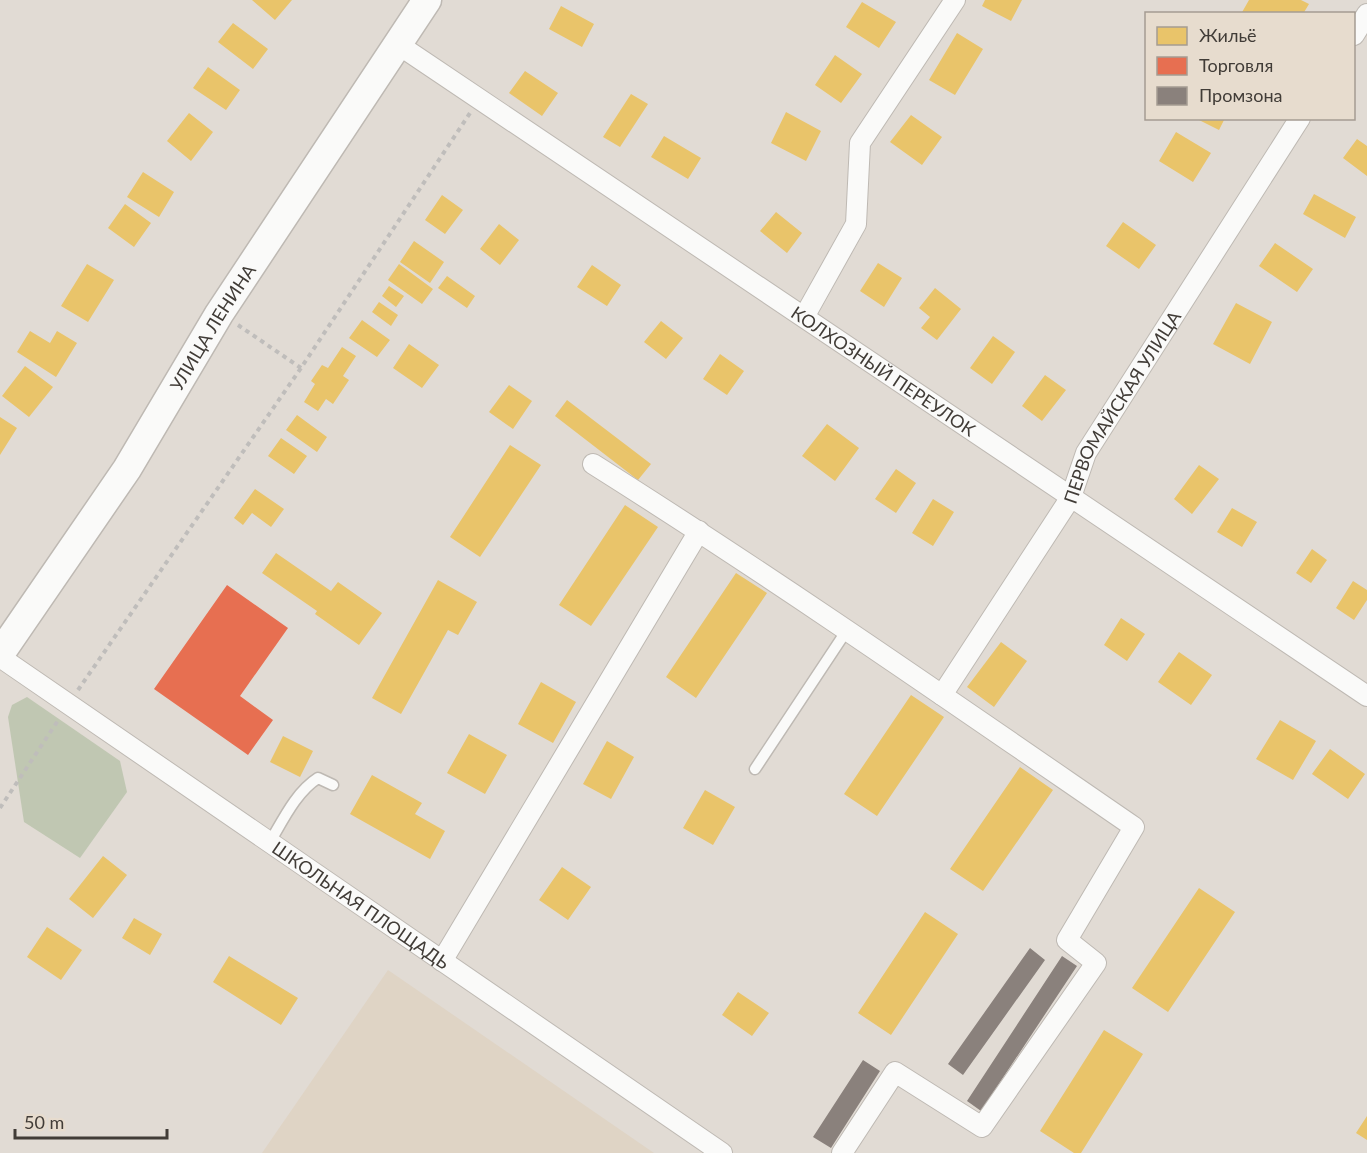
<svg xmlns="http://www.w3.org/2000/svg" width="1367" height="1153" viewBox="0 0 1367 1153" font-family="Lato,sans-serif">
<rect width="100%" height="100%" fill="#e1dbd4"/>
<path fill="#dfd4c5" d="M388,970L654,1153H262Z"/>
<path fill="#c0c7b2" d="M27,697L120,761L127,792L80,858L24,822L8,717L12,705Z"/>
<path fill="#e9c46a" d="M252,0H292L275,20Z
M985,0H1022L1011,21L982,6Z
M1249,0H1301L1309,4L1303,14H1241Z
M862,2L896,22L879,48L846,27Z
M561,6L594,24L582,47L549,29Z
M233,23L268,49L253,69L218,42Z
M957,33L983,49L955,95L929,80Z
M835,55L862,74L841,103L815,85Z
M208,67L240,90L226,110L193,88Z
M525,71L558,93L542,116L509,93Z
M631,94L648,104L620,147L603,137Z
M786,112L821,131L806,161L771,143Z
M189,113L213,132L191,161L167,141Z
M911,115L942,137L922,165L890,142Z
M1195,118H1225L1219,130Z
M1176,132L1211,153L1193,182L1159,161Z
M664,136L701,158L688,179L651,157Z
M1357,139L1367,146V176L1343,158Z
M143,172L174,192L159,217L127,197Z
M1314,194L1356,217L1345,238L1303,214Z
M442,195L463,210L445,234L425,220Z
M125,204L151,223L134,247L108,228Z
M776,212L802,233L787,253L760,231Z
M1123,222L1156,245L1139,269L1106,246Z
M499,224L519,240L500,265L480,249Z
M414,241L444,262L430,283L400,262Z
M1275,243L1313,269L1297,292L1259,266Z
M878,263L902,278L884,307L860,291Z
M87,264L114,280L88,322L61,306Z
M399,264L433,289L422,304L388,280Z
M592,265L621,285L607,306L577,287Z
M447,276L475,296L467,308L438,288Z
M389,286L404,296L396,307L382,296Z
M935,288L961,309L937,340L921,328L930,317L919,308Z
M379,302L398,315L391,326L372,312Z
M1236,303L1272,322L1250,364L1213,344Z
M362,320L390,340L377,357L349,338Z
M661,321L683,338L666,359L644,342Z
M30,331L50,343L57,331L77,343L56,377L17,352Z
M993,336L1015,352L992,384L970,368Z
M409,344L439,365L422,388L393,368Z
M342,347L356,356L343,376L349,380L333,404L326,399L318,411L304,402L315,384L311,381L322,365L328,368Z
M720,354L744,371L727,395L703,379Z
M25,366L53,387L29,417L2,396Z
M1045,375L1066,390L1042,421L1022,406Z
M509,385L532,401L513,429L489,412Z
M567,400L651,464L638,480L555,416Z
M297,415L327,437L317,452L286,430Z
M0,417L17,428L0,455Z
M827,424L859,448L835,481L802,456Z
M281,438L307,456L294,474L268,456Z
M510,445L541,465L480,557L450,537Z
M1199,465L1219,479L1192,514L1174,499Z
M896,469L916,483L896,513L875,499Z
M255,489L284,509L271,527L252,513L243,525L234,518Z
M933,499L954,512L933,546L912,533Z
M625,505L658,527L591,626L559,605Z
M1232,508L1257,522L1242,547L1217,532Z
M1312,549L1327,560L1311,583L1296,573Z
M276,553L331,591L338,582L382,613L359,645L315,614L317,611L262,573Z
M736,573L767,593L696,698L666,677Z
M438,580L477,602L458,635L448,630L401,714L372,698Z
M1353,581L1367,590V600L1354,620L1336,608Z
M1121,618L1145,634L1127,661L1104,645Z
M1001,642L1027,661L994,707L967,687Z
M1179,652L1212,675L1191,705L1158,682Z
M541,682L576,702L553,743L518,724Z
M911,695L944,717L877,816L844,794Z
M1280,720L1316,741L1293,780L1256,759Z
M469,734L507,755L485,794L447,773Z
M283,736L313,751L300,777L270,762Z
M607,741L634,757L611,799L583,784Z
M1330,749L1365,774L1348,799L1312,774Z
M1020,767L1053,790L983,891L950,869Z
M372,775L422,803L415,814L445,831L430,859L350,814Z
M705,790L735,807L713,845L683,828Z
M103,856L127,875L93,918L69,899Z
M562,867L591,887L568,920L539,900Z
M1199,888L1235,912L1168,1012L1132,988Z
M925,912L958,934L891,1035L858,1013Z
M134,918L162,934L150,955L122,938Z
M47,927L82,950L61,980L27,957Z
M229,956L298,998L281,1025L213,982Z
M738,992L769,1013L752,1036L722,1015Z
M1104,1030L1143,1054L1081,1153H1074L1040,1131Z
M1367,1116V1140L1356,1133Z"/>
<path fill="#e76f51" d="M227,585L288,628L240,696L273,720L248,755L154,689Z"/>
<path fill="#8a817c" d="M1030,948L1045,960L963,1075L948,1064Z
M1062,956L1077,966L981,1111L967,1101Z
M863,1060L880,1071L831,1148L813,1137Z"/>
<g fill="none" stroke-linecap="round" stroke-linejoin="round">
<defs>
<path id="lane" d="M755,769L847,630
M270,842C283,820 296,792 318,778L333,785"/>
<g id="street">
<path d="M1354,35L1367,14"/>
<path id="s1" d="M399,45L1367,696"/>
<path d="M804,317L856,224L860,143L955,0"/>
<path d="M593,464C777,580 955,704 1134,827L1067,940L1096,963L982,1127L895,1072L842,1153"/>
<path id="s2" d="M0,657L722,1153"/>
<path id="s3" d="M942,695L1071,497L1086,453L1300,118"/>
<path d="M442,961L699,531"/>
</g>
<g id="secondary">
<path id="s4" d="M0,654L127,469L219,314L427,0"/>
</g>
</defs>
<use href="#lane" stroke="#beb9b3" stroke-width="13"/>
<use href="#street" stroke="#beb9b3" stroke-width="22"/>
<use href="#secondary" stroke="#beb9b3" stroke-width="31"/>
<path stroke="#bfbdbb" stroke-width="4" stroke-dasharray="4.5 4.5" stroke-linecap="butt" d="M238,325L301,368
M78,690L301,368L470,113
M0,808L59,719"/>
<use href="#lane" stroke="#fafaf9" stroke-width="10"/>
<use href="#street" stroke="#fafaf9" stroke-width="20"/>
<use href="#secondary" stroke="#fafaf9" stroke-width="28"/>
</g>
<g text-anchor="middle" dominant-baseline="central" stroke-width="6" stroke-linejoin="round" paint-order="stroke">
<g font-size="18" fill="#413c37" stroke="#e7dcce">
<text stroke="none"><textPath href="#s4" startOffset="390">УЛИЦА ЛЕНИНА</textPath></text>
<text stroke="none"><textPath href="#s1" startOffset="584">КОЛХОЗНЫЙ ПЕРЕУЛОК</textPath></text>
<text stroke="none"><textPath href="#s3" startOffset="340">ПЕРВОМАЙСКАЯ УЛИЦА</textPath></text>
<text stroke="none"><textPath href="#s2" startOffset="438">ШКОЛЬНАЯ ПЛОЩАДЬ</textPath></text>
</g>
</g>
<rect x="1145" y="12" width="210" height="108" fill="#e7dcce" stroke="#a59c92" stroke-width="1.5"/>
<rect x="1157" y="27" width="30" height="18" fill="#e9c46a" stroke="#a59c92" stroke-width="1.5"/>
<text x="1199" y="42" font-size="18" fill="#413c37">Жильё</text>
<rect x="1157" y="57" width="30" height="18" fill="#e76f51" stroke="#a59c92" stroke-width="1.5"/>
<text x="1199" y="72" font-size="18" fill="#413c37">Торговля</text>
<rect x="1157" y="87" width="30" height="18" fill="#8a817c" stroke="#a59c92" stroke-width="1.5"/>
<text x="1199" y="102" font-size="18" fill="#413c37">Промзона</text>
<path d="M15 1129v9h152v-9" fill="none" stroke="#413c37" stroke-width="3"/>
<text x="24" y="1129" font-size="18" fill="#413c37" stroke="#e7dcce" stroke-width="4.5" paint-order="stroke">50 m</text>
</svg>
